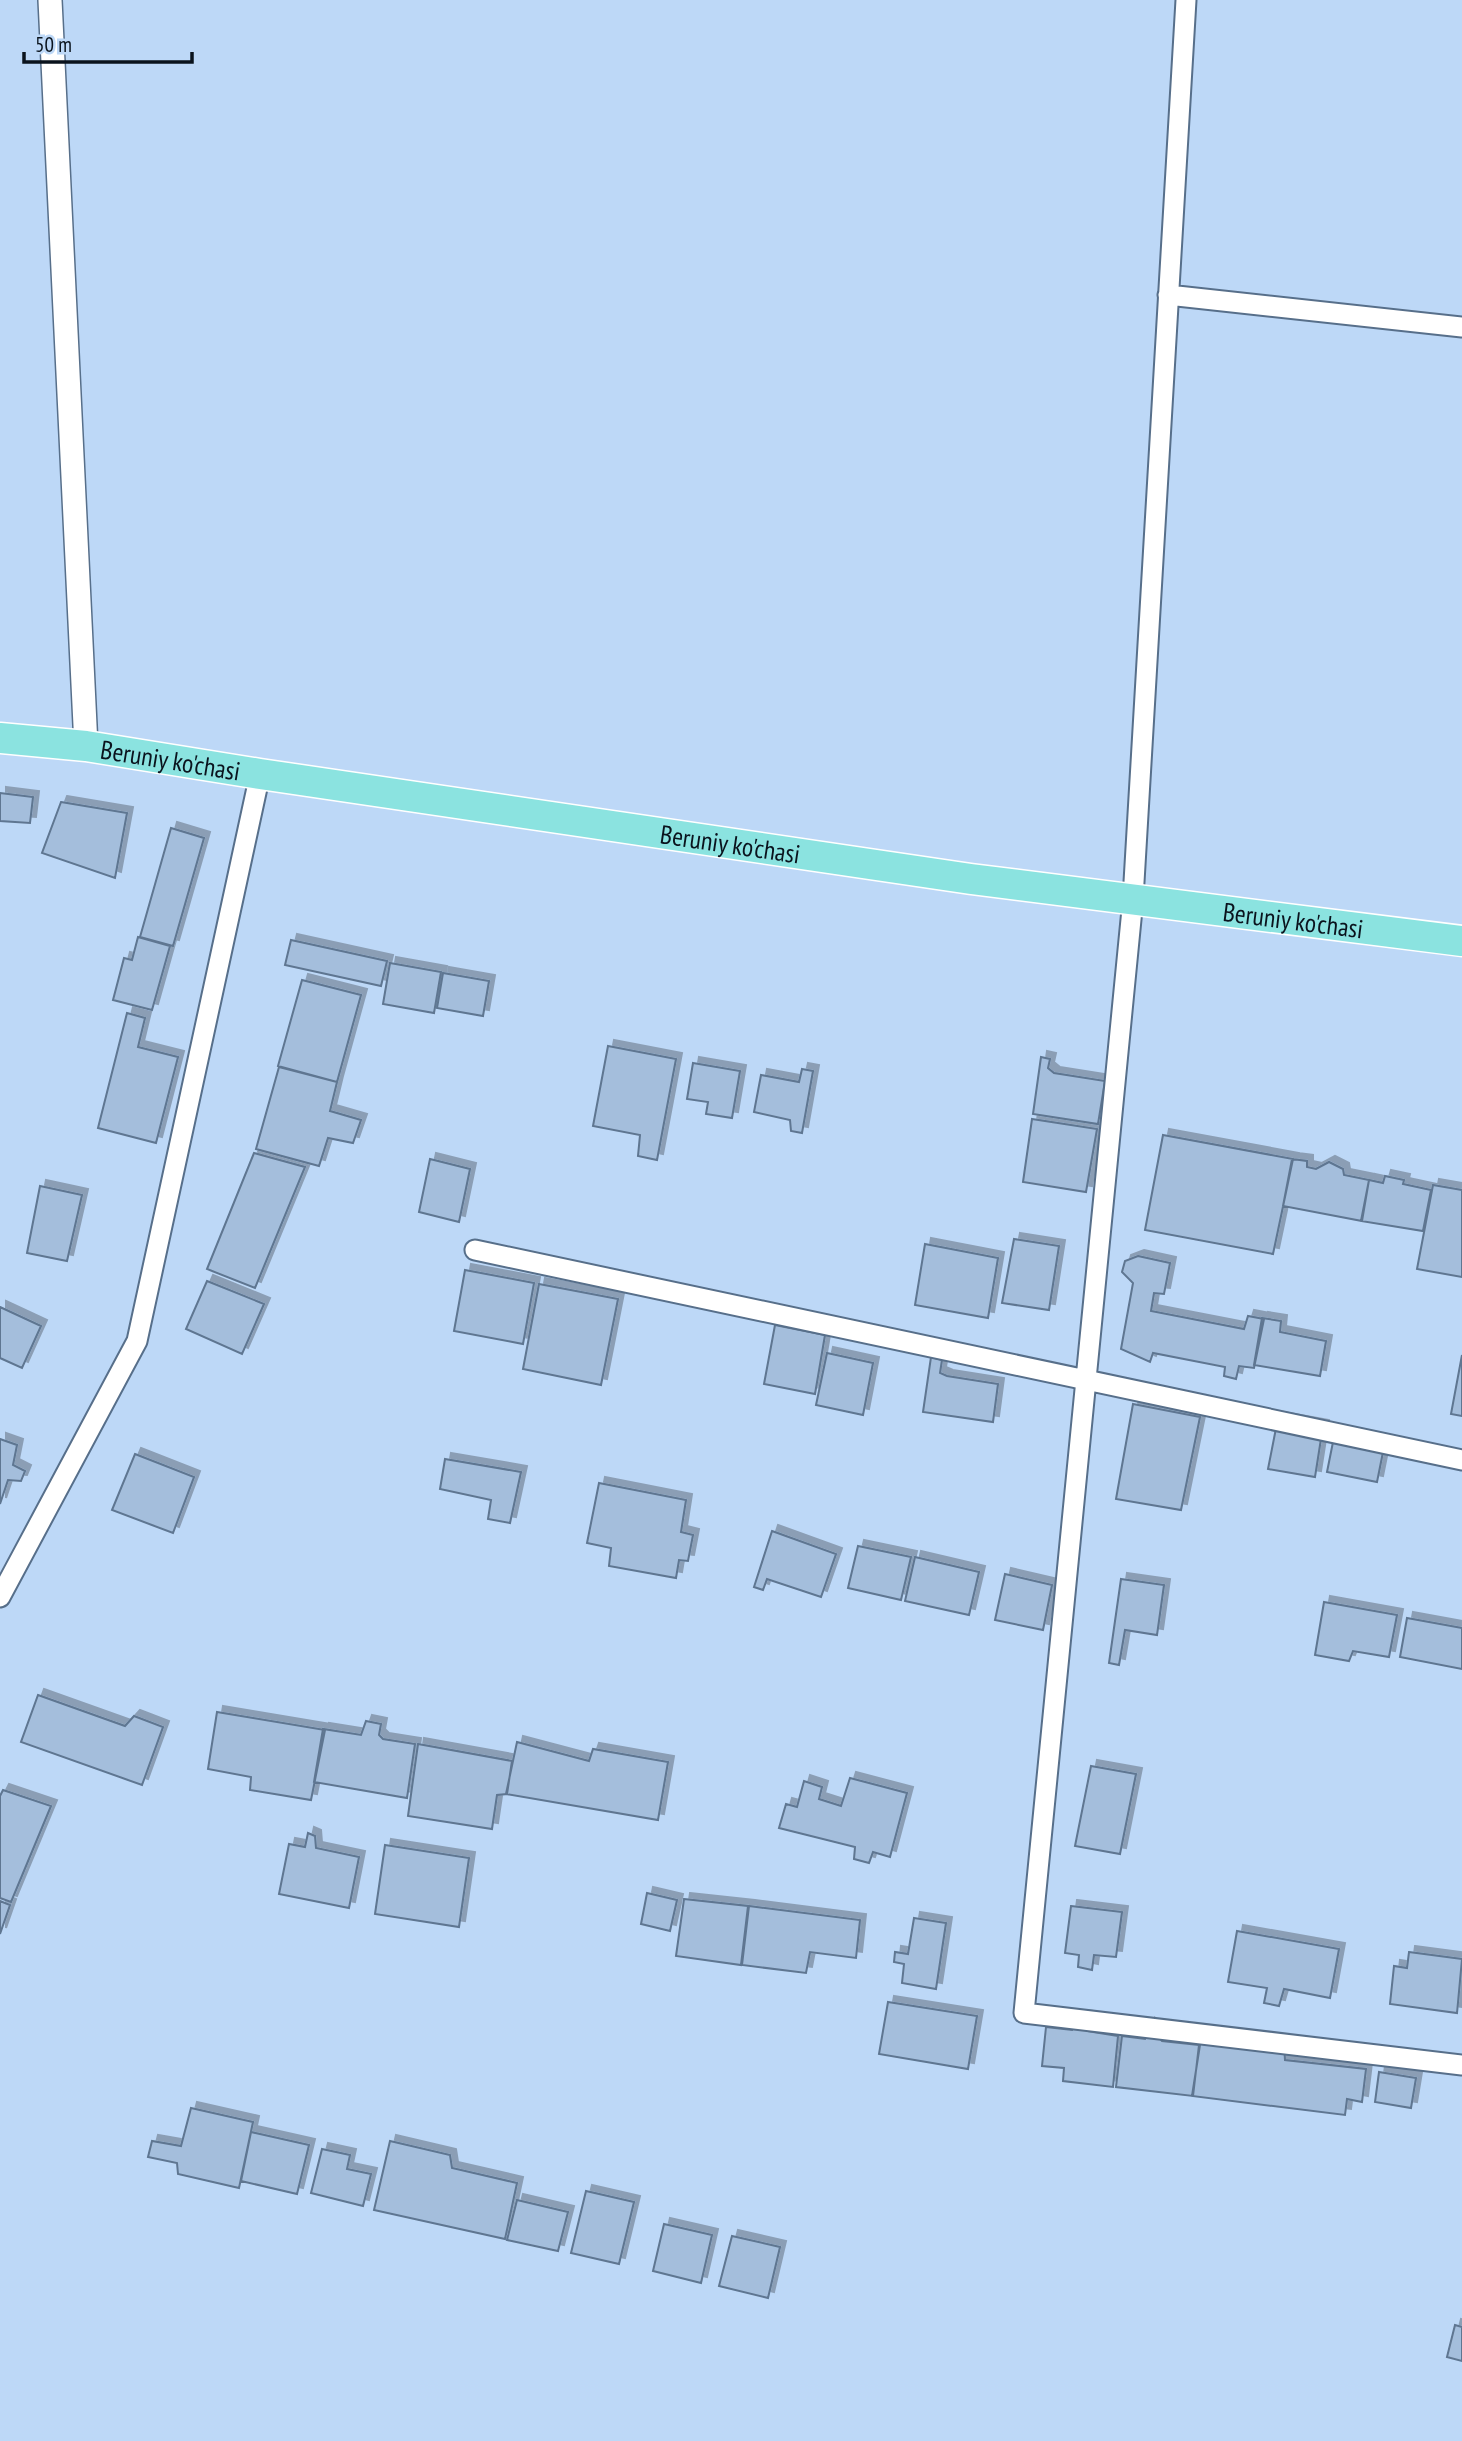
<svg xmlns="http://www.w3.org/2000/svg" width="1462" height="2441" viewBox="0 0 1462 2441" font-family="'PT Sans Narrow',sans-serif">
<defs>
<filter id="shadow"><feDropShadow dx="6" dy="-6" stdDeviation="0" flood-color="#0004"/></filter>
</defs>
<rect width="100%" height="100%" fill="#bdd8f7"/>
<path fill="#a4bedc" stroke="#5e7691" stroke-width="2" filter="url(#shadow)" d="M0,793L33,797L30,823L0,821Z
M61,802L127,813L115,878L42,853Z
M171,828L204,838L173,946L140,937Z
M138,937L170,946L152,1010L113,1000L124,958L132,960Z
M291,940L387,961L381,986L285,965Z
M390,963L441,972L434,1013L383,1004Z
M443,973L489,981L483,1016L437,1008Z
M302,980L361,995L337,1082L278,1066Z
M127,1013L145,1018L138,1047L178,1057L156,1143L98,1128Z
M608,1046L676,1059L657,1160L638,1156L640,1135L593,1126Z
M1041,1057L1050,1059L1048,1068L1054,1073L1105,1081L1098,1124L1033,1114Z
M693,1063L740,1071L732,1118L706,1114L708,1102L687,1099Z
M279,1067L337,1082L330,1111L361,1120L353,1143L328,1138L319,1166L256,1149Z
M802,1069L813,1071L802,1133L791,1131L790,1120L754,1112L761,1075L799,1082Z
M1032,1119L1097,1129L1086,1192L1023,1182Z
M1163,1135L1293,1159L1273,1254L1145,1230Z
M254,1153L305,1167L255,1288L207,1269Z
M430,1159L470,1169L459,1222L419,1212Z
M1292,1159L1307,1161V1167L1316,1169L1329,1162L1343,1169L1344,1175L1369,1180L1362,1221L1283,1206Z
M1385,1176L1404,1180L1403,1184L1431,1190L1423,1231L1361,1221L1369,1180L1383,1183Z
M1433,1185L1462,1190V1277L1417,1269Z
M40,1186L82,1195L67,1261L27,1253Z
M1014,1239L1059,1246L1049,1310L1002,1303Z
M925,1244L998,1258L988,1318L915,1305Z
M1138,1256L1170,1263L1164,1294L1154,1293L1151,1311L1244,1329L1248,1316L1264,1319L1254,1368L1239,1366L1236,1379L1224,1376L1225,1367L1153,1353L1150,1362L1121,1349L1133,1283L1122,1272L1125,1261Z
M465,1270L534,1283L523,1344L454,1331Z
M207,1281L264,1304L242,1354L186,1329Z
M539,1284L618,1299L601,1385L523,1369Z
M0,1307L41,1326L22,1368L0,1358Z
M1262,1318L1281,1321L1280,1332L1326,1341L1320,1376L1254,1365Z
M775,1325L825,1335L815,1394L764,1384Z
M827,1353L873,1363L863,1415L816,1405Z
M1462,1355V1416L1451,1414Z
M931,1357L942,1360L940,1373L947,1376L998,1384L993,1422L923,1412Z
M1133,1404L1200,1417L1181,1510L1116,1499Z
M1278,1418L1323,1426L1315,1477L1268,1469Z
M1335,1432L1385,1442L1377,1482L1327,1472Z
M0,1439L17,1445L13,1465L25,1471L21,1481L8,1480L0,1504Z
M135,1454L194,1477L173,1533L112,1510Z
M445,1459L521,1472L510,1523L488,1519L491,1500L440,1489Z
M599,1483L686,1500L681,1532L693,1535L688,1561L679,1560L676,1578L609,1566L611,1548L587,1543Z
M772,1531L836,1554L821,1597L767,1579L763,1590L754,1587Z
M858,1546L911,1557L901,1600L848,1588Z
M915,1557L979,1572L969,1615L905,1601Z
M1005,1574L1052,1585L1043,1630L995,1620Z
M1121,1579L1164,1585L1157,1635L1125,1630L1119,1665L1109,1663Z
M1324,1602L1397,1615L1389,1657L1353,1651L1349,1661L1315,1655Z
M1407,1618L1462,1628V1669L1400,1657Z
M38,1695L125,1726L134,1716L163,1727L142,1785L21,1742Z
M217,1712L325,1730L311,1800L250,1790L251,1777L208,1769Z
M366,1721L381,1724L379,1735L383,1739L415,1744L407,1798L314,1782L323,1729L361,1735Z
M517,1742L589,1761L593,1749L668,1762L658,1820L506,1794Z
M418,1744L512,1761L507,1794L497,1795L492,1829L408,1816Z
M1091,1766L1136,1774L1120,1854L1075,1846Z
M850,1778L907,1793L890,1857L873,1852L869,1863L854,1859L855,1847L779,1828L786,1804L797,1807L804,1781L822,1787L819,1799L841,1806Z
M3,1790L51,1806L11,1902L0,1898V1796Z
M308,1833L315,1836L316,1848L359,1857L349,1908L279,1894L289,1844L305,1847Z
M385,1845L469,1858L459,1927L375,1914Z
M647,1893L677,1900L670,1931L641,1924Z
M684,1899L748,1906L741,1965L676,1956Z
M0,1901L10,1905L0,1934Z
M749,1906L860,1920L856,1958L810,1952L806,1973L742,1965Z
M1071,1906L1122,1912L1116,1957L1094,1955L1092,1970L1078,1967L1079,1955L1065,1953Z
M914,1918L946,1923L936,1989L902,1983L904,1964L894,1962L895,1952L908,1954Z
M1237,1931L1339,1949L1330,1998L1284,1989L1279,2006L1264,2003L1267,1988L1228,1982Z
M1409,1952L1462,1959L1457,2013L1390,2004L1394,1966L1407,1968Z
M888,2002L977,2016L968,2069L879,2054Z
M1076,2016L1087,2017V2031L1118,2036L1113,2087L1063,2081L1064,2068L1042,2066L1046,2027L1072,2030Z
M1149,2024L1162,2041L1199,2045L1193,2096L1116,2087L1122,2036L1145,2039Z
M1202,2032L1284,2043L1285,2060L1366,2069L1362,2102L1347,2099L1345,2115L1192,2096Z
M1379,2072L1416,2078L1411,2108L1375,2102Z
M191,2108L253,2122L239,2188L178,2174L177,2163L148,2157L152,2141L181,2146Z
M251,2132L309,2145L297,2194L241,2181Z
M390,2141L450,2155L452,2168L517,2183L505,2239L374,2210Z
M322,2149L350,2155L347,2169L371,2174L363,2206L311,2193Z
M586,2191L634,2202L619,2264L571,2253Z
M517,2200L568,2212L558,2251L507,2240Z
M664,2224L712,2235L701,2283L653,2271Z
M732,2236L780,2247L768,2298L719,2286Z
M1455,2325L1462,2327V2361L1447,2357Z"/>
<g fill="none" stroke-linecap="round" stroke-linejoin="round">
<defs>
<path id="minor" d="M1186,0L1133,899L1024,2013L1462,2065
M1168,295L1462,327
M475,1250L1462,1460
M0,1597L137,1341L260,774"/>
<path id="tertiary" d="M50,0L86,746"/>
<g id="primary">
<path id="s1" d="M0,738L86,746L260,774L971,879L1462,941"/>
</g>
</defs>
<use href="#minor" stroke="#576f8a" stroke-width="23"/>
<use href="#tertiary" stroke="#576f8a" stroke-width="26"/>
<use href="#primary" stroke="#fff" stroke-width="33"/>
<use href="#minor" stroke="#fff" stroke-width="19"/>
<use href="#tertiary" stroke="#fff" stroke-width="23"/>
<use href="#primary" stroke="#8be3e0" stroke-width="30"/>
</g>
<g text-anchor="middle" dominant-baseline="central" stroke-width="5" stroke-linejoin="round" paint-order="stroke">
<g font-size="26" fill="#0a131d" stroke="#bdd8f7">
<text stroke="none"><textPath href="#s1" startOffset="172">Beruniy ko'chasi</textPath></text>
<text stroke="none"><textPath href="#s1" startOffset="738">Beruniy ko'chasi</textPath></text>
<text stroke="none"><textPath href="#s1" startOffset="1306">Beruniy ko'chasi</textPath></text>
</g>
</g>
<path d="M24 52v10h168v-10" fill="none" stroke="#0a131d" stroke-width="3.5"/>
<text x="35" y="52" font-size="21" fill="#0a131d" stroke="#bdd8f7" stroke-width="5" paint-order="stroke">50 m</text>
</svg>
